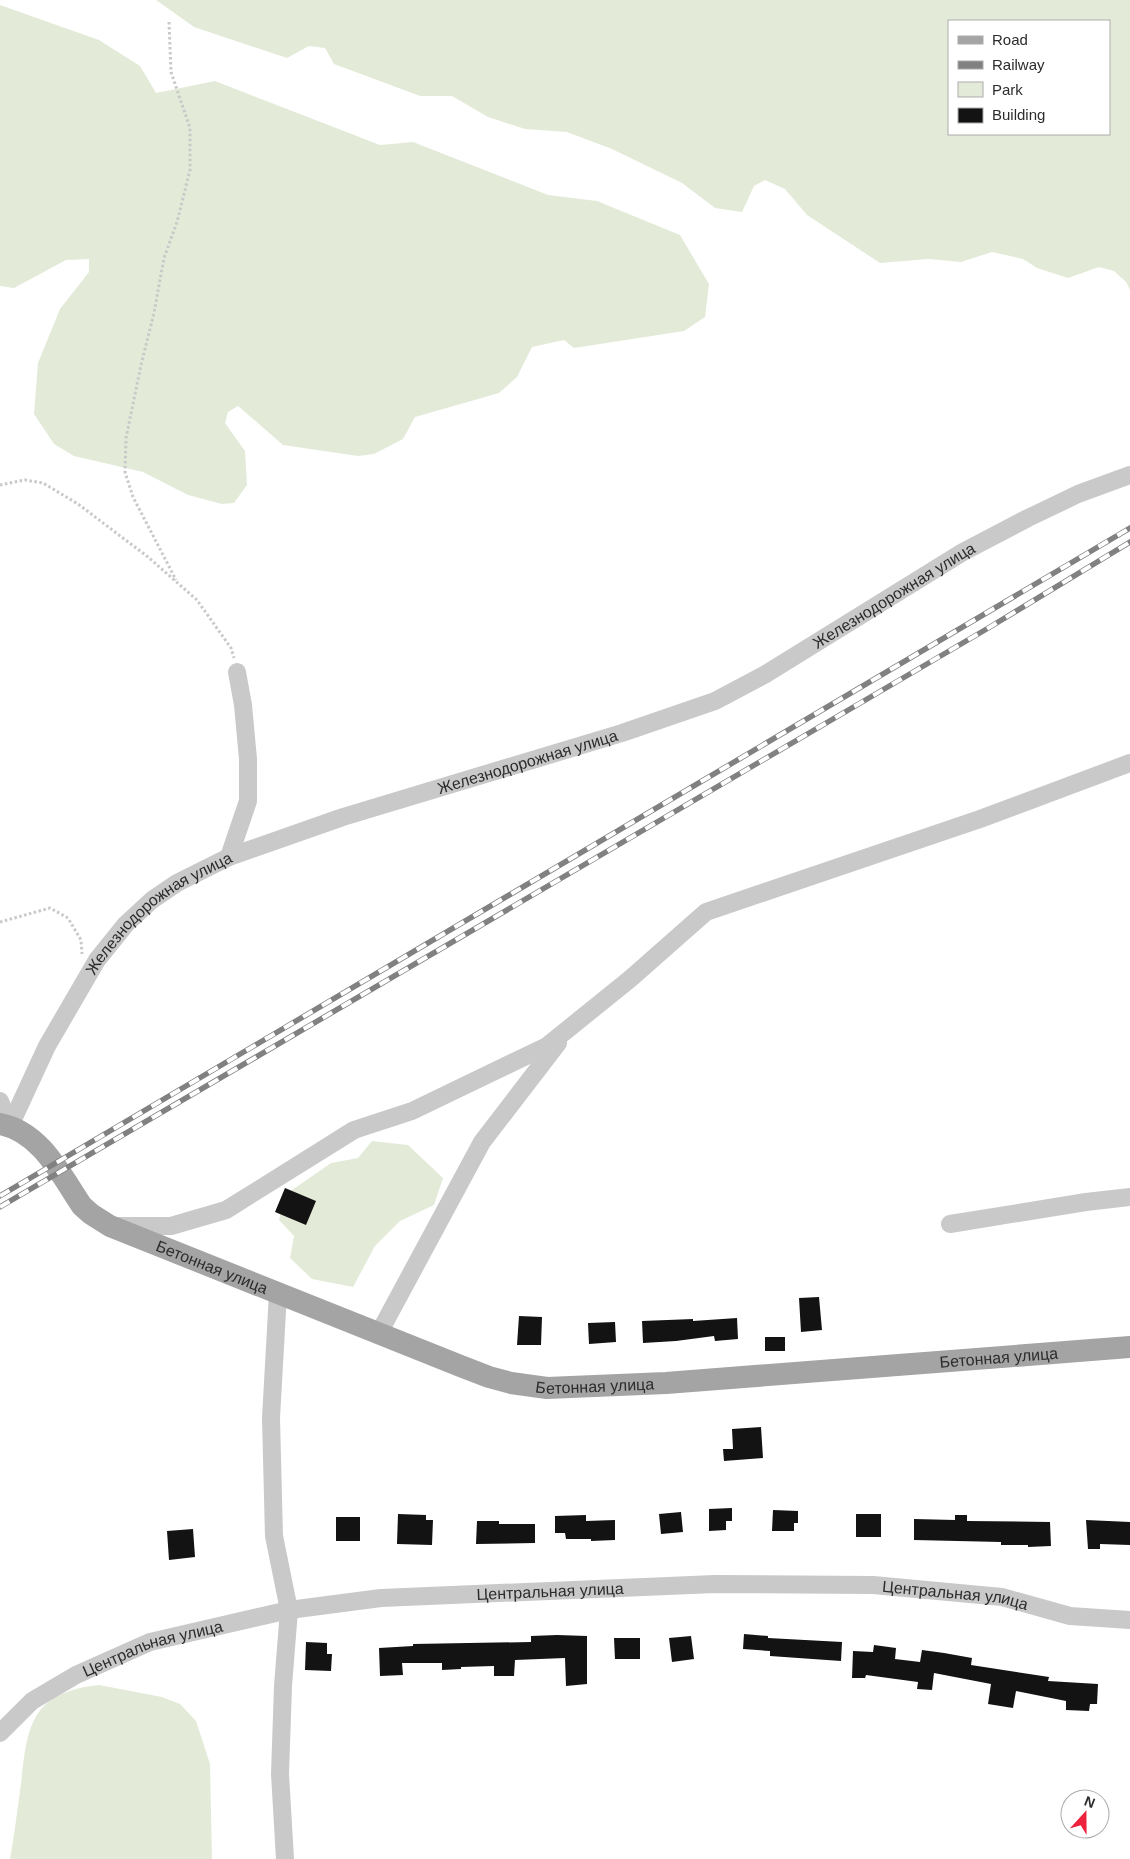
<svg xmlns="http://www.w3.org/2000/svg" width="1130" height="1859" viewBox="0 0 1130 1859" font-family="Arial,sans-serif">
<rect width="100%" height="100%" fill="#fff"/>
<path fill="#e3ebd8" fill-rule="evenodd" d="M156,0H1130V290L1126,282L1114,271L1099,267L1068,278L1037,268L1023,259L992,252L961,262L928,259L880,263L807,215L785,189L765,180L754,186L742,212L715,208L682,183L612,149L567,132L525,129L488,117L452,96H420L334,64L325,48L309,46L287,58L194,27ZM1109,21V134H949V21Z
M0,5L99,40L140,66L156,93L215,81L380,145L413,142L548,195L597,201L680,235L709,284L705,317L684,331L574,348L564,340L532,347L517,377L499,393L415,417L403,439L374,454L358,456L283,445L238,406L228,412L225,423L245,451L247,485L234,503L222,504L188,495L143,472L74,456L54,444L34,414L38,363L60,309L89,272V259L66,260L14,288L0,286Z
M372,1141L408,1145L443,1178L434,1205L400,1221L375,1246L353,1287L312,1279L290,1258L294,1236L279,1220L285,1195L331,1163L358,1158Z
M99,1685L162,1697L180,1704L196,1721L210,1764L212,1859H10C14,1836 17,1814 20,1791C24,1764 24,1727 43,1707C58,1692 79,1687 99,1685Z"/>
<path fill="#131313" d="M285,1188L316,1201L306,1225L275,1212Z
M819,1297L822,1330L801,1332L799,1298Z
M519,1316L542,1317L541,1345H517Z
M737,1318L738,1339L715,1341L714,1336L676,1341L643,1343L642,1321L693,1319V1321Z
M615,1322L616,1342L589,1344L588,1323Z
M765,1337H785V1351H765Z
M761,1427L763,1458L724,1461L723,1449H733L732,1429Z
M732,1508V1521H726V1530L709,1531V1509Z
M773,1510L798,1511V1523H794V1531H772Z
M681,1512L683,1532L661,1534L659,1514Z
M398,1514L426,1515V1520H433L432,1545L397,1544Z
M856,1514H881V1537H856Z
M586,1515V1521L615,1520V1540L591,1541V1539H566L565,1533H555V1516Z
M955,1515H967V1521L1050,1522L1051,1546L1028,1547V1545H1001V1542L914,1540V1519L955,1520Z
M336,1517H360V1541H336Z
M1086,1520L1130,1522V1545L1100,1544V1549H1088Z
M477,1521H499V1524H535V1543L476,1544Z
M193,1529L195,1557L169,1560L167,1531Z
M744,1634L768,1636V1638L842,1642L841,1661L770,1656V1651L743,1649Z
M557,1635L587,1636V1684L566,1686L565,1658L515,1660L514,1676H494V1666L461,1667V1669L442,1670V1663H402L403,1675L380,1676L379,1648L413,1646V1644L531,1642V1636Z
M691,1636L694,1659L672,1662L669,1638Z
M614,1638H640V1659H615Z
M306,1642L327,1643V1654H332L331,1671L305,1670Z
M874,1645L896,1648L895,1659L920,1662L922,1650L944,1653L972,1658L971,1665L1049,1677L1048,1681L1098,1684L1097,1704H1090L1089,1711L1066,1710V1701L1016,1691L1013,1708L988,1704L991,1684L934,1673L932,1690L917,1689L918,1682L866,1675L865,1678H852L853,1651L873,1652Z"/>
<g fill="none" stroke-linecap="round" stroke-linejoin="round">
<path stroke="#c9c9c9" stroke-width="3" stroke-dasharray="2.5 2.5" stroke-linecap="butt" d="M169,22L171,72L190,128V170L177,222L164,258L154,313L141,365L126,438L125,472L133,497L176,580
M0,485L25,480L43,483L78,504L148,557L197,600L231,648L234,658
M0,922L50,908L68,918L81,940L82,954"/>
<g stroke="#c9c9c9" stroke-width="18">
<path d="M229,857L248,801V759L243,705L237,672"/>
<path d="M0,1101L10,1126"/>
<path id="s1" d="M10,1126L47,1046L97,960L126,924L152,900L177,883L229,857L343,817L622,733L715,701L764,675L963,552L1028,518L1078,494L1130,475"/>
<path d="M950,1224L1086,1202L1130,1197"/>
<path d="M118,1226H171L226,1210L354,1130L412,1111L547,1046L630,979L706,912L980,819L1130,763"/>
<path d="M278,1293L271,1418L274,1536L289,1610L283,1686L280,1774L285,1859"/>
<path d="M379,1333L482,1142L558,1043"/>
<path id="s2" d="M0,1733L32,1701L76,1675L150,1642L289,1610L381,1598L715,1584L873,1585L1002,1597L1070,1616L1130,1620"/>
</g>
<path stroke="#a4a4a4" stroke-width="22" id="s3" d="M0,1124C40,1131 61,1175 82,1206L91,1214L110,1226L463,1367L489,1377L511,1383L547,1388L666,1383L1130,1347"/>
<defs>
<path id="rail" d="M0,1196L1130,528
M0,1207L990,627L1130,542"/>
</defs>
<use href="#rail" stroke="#818181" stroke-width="5.5"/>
<use href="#rail" stroke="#fff" stroke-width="4" stroke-dasharray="11" stroke-linecap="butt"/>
</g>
<g text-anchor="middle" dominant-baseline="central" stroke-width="5" stroke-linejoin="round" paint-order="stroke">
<g font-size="16" fill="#2c2c2c" stroke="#fff">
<text stroke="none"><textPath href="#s1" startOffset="1076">Железнодорожная улица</textPath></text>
<text stroke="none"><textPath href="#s1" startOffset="671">Железнодорожная улица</textPath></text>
<text stroke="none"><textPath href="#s1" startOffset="266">Железнодорожная улица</textPath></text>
<text stroke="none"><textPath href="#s3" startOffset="264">Бетонная улица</textPath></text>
<text stroke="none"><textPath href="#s3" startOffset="1074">Бетонная улица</textPath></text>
<text stroke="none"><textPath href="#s3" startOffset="669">Бетонная улица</textPath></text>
<text stroke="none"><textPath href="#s2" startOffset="582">Центральная улица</textPath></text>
<text stroke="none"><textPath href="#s2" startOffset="988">Центральная улица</textPath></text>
<text stroke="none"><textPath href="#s2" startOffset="178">Центральная улица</textPath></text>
</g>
</g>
<rect x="948" y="20" width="162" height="115" fill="#ffffff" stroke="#ababab"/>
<rect x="958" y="36" width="25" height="8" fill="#a4a4a4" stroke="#ababab"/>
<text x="992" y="45" font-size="15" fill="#2c2c2c">Road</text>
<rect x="958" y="61" width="25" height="8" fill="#818181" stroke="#ababab"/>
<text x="992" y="70" font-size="15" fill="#2c2c2c">Railway</text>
<rect x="958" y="82" width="25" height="15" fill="#e3ebd8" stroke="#ababab"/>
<text x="992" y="95" font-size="15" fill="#2c2c2c">Park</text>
<rect x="958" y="108" width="25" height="15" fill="#131313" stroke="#ababab"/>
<text x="992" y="120" font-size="15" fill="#2c2c2c">Building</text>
<g transform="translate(1085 1814) rotate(21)"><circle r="24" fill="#ffffff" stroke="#ababab"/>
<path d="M0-4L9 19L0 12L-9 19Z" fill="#ee223c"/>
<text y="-8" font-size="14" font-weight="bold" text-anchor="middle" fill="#2c2c2c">N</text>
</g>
</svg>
